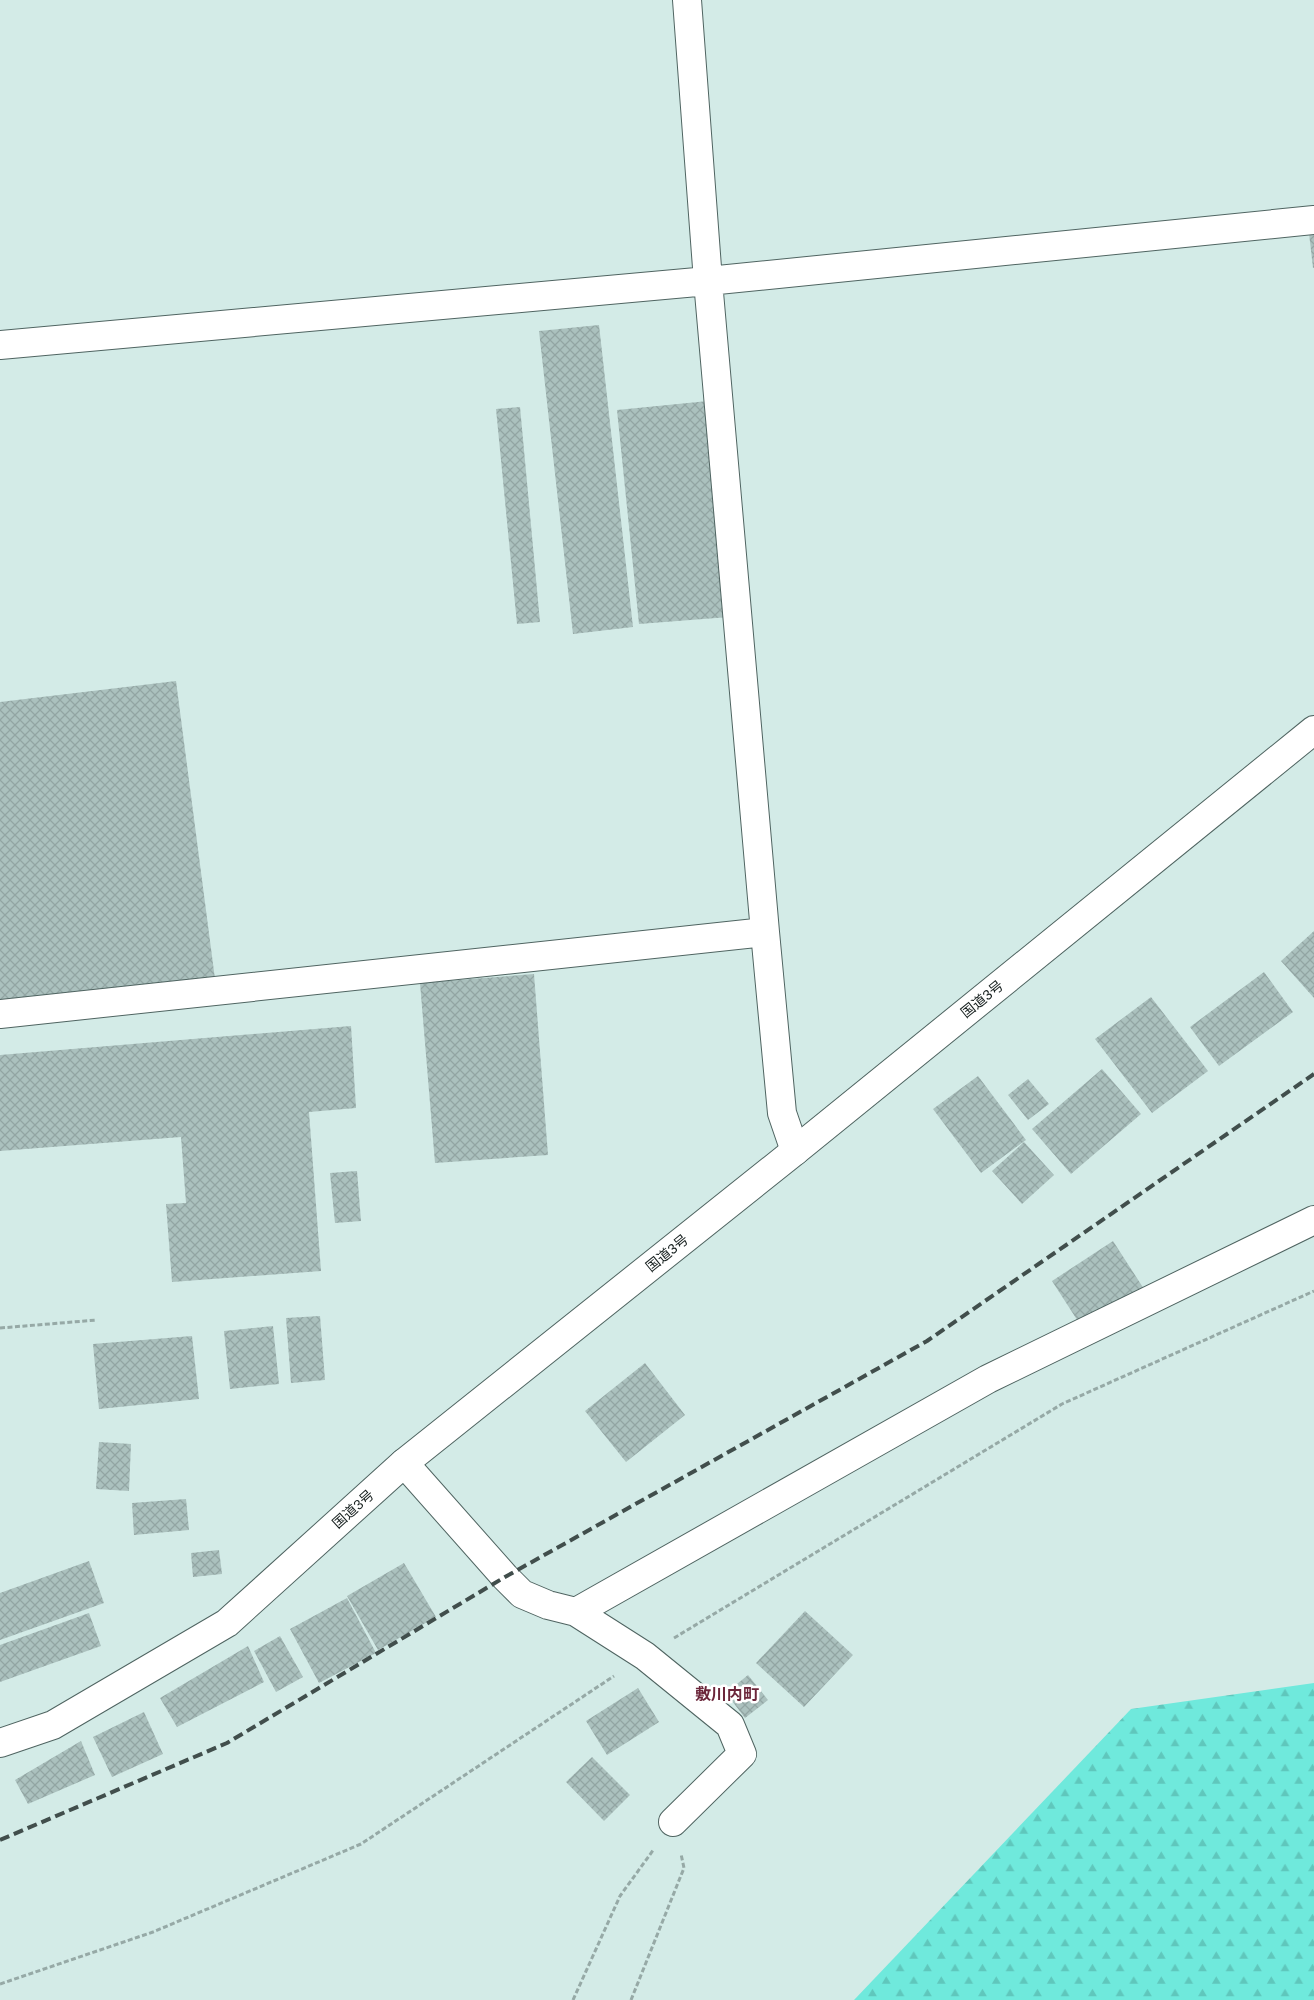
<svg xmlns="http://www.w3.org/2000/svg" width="1314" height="2000" viewBox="0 0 1314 2000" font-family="Arial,'Noto Sans JP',sans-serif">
<defs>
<pattern id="forest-firs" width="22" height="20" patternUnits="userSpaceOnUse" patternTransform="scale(1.25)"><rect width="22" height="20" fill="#6fe9dc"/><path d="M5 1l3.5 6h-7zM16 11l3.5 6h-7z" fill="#5fc7bc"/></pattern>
<pattern id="building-cross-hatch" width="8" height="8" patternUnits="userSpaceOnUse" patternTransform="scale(1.25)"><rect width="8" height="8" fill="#abc1be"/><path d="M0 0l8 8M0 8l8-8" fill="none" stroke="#92a5a3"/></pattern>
</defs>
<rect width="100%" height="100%" fill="#d3ebe7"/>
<path fill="url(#forest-firs)" d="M1314,1683V2000H854L1131,1709Z"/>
<path fill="url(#building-cross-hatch)" d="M1309,233H1314V268H1313Z
M599,325L633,627L573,634L539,331Z
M708,401L729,617L639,624L617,410Z
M520,407L540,622L517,624L496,409Z
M176,681L215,979L0,1002V702Z
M1314,931V998L1281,961Z
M1264,972L1293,1012L1219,1066L1190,1027Z
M534,974L548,1155L435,1163L420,983Z
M1151,997L1208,1071L1152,1113L1095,1039Z
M351,1026L356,1108L309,1112L321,1271L172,1282L166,1204L186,1203L181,1137L0,1151V1055Z
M1102,1069L1141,1114L1071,1174L1032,1129Z
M978,1076L1026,1140L981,1173L933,1109Z
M1028,1079L1049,1104L1028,1120L1008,1095Z
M1024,1142L1054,1175L1022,1204L992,1171Z
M357,1171L361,1221L335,1223L330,1173Z
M1113,1241L1144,1289L1083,1329L1052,1281Z
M320,1316L325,1380L291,1383L286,1318Z
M273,1326L279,1384L230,1389L224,1331Z
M192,1336L199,1399L99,1409L93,1344Z
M645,1363L685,1415L626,1462L585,1411Z
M99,1442L131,1444L129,1491L96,1489Z
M186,1499L189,1530L134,1535L132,1503Z
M219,1550L222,1574L193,1577L191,1553Z
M89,1561L104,1603L0,1640V1593Z
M404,1563L436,1617L378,1650L347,1596Z
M347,1598L376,1653L319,1683L290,1629Z
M805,1611L853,1655L804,1707L756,1663Z
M89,1613L101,1646L0,1682V1645Z
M280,1636L303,1677L276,1692L254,1651Z
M248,1646L264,1682L177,1727L160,1698Z
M748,1675L768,1700L745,1718L726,1693Z
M638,1688L659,1722L607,1755L586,1721Z
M144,1712L163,1754L112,1777L93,1737Z
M81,1741L95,1775L28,1804L15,1780Z
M592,1757L630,1795L604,1821L566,1782Z"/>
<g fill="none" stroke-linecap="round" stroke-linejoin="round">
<defs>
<path id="minor" d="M687,0L708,281L765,932L782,1113L795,1151
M0,345L708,281L1314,220
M0,1014L765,932
M404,1463L505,1577L522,1594L548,1605L576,1612L645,1656L730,1725L742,1754L673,1822
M576,1612L988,1379L1314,1220"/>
<path id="highway" d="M0,1743L53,1725L227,1623L404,1463L795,1151L1314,730"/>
</defs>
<use href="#minor" stroke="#4f6461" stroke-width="30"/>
<use href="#highway" stroke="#4f6461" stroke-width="30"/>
<path stroke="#96a9a6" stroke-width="3" stroke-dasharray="5 2.5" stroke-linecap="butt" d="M0,1328L97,1320
M674,1638L1062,1404L1314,1291
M0,1984L153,1932L361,1844L614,1676
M573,2000L620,1896L654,1849
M631,2000L684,1868L681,1854"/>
<use href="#minor" stroke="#fff" stroke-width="28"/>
<use href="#highway" stroke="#fff" stroke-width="28"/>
<path stroke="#414e4c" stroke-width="4" stroke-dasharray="10 5" stroke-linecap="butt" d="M0,1840L227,1743L505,1577L927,1341L1314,1074"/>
</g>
<g text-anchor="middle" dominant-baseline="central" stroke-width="5" stroke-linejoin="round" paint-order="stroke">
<g font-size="14" fill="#161f1e" stroke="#fff">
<text transform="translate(982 999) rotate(-39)">国道3号</text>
<text transform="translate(667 1253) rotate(-39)">国道3号</text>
<text transform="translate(353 1509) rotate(-42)">国道3号</text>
</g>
<g font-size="16" font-weight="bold" fill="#6b263a" stroke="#fff">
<text x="727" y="1694">敷川内町</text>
</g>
</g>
</svg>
